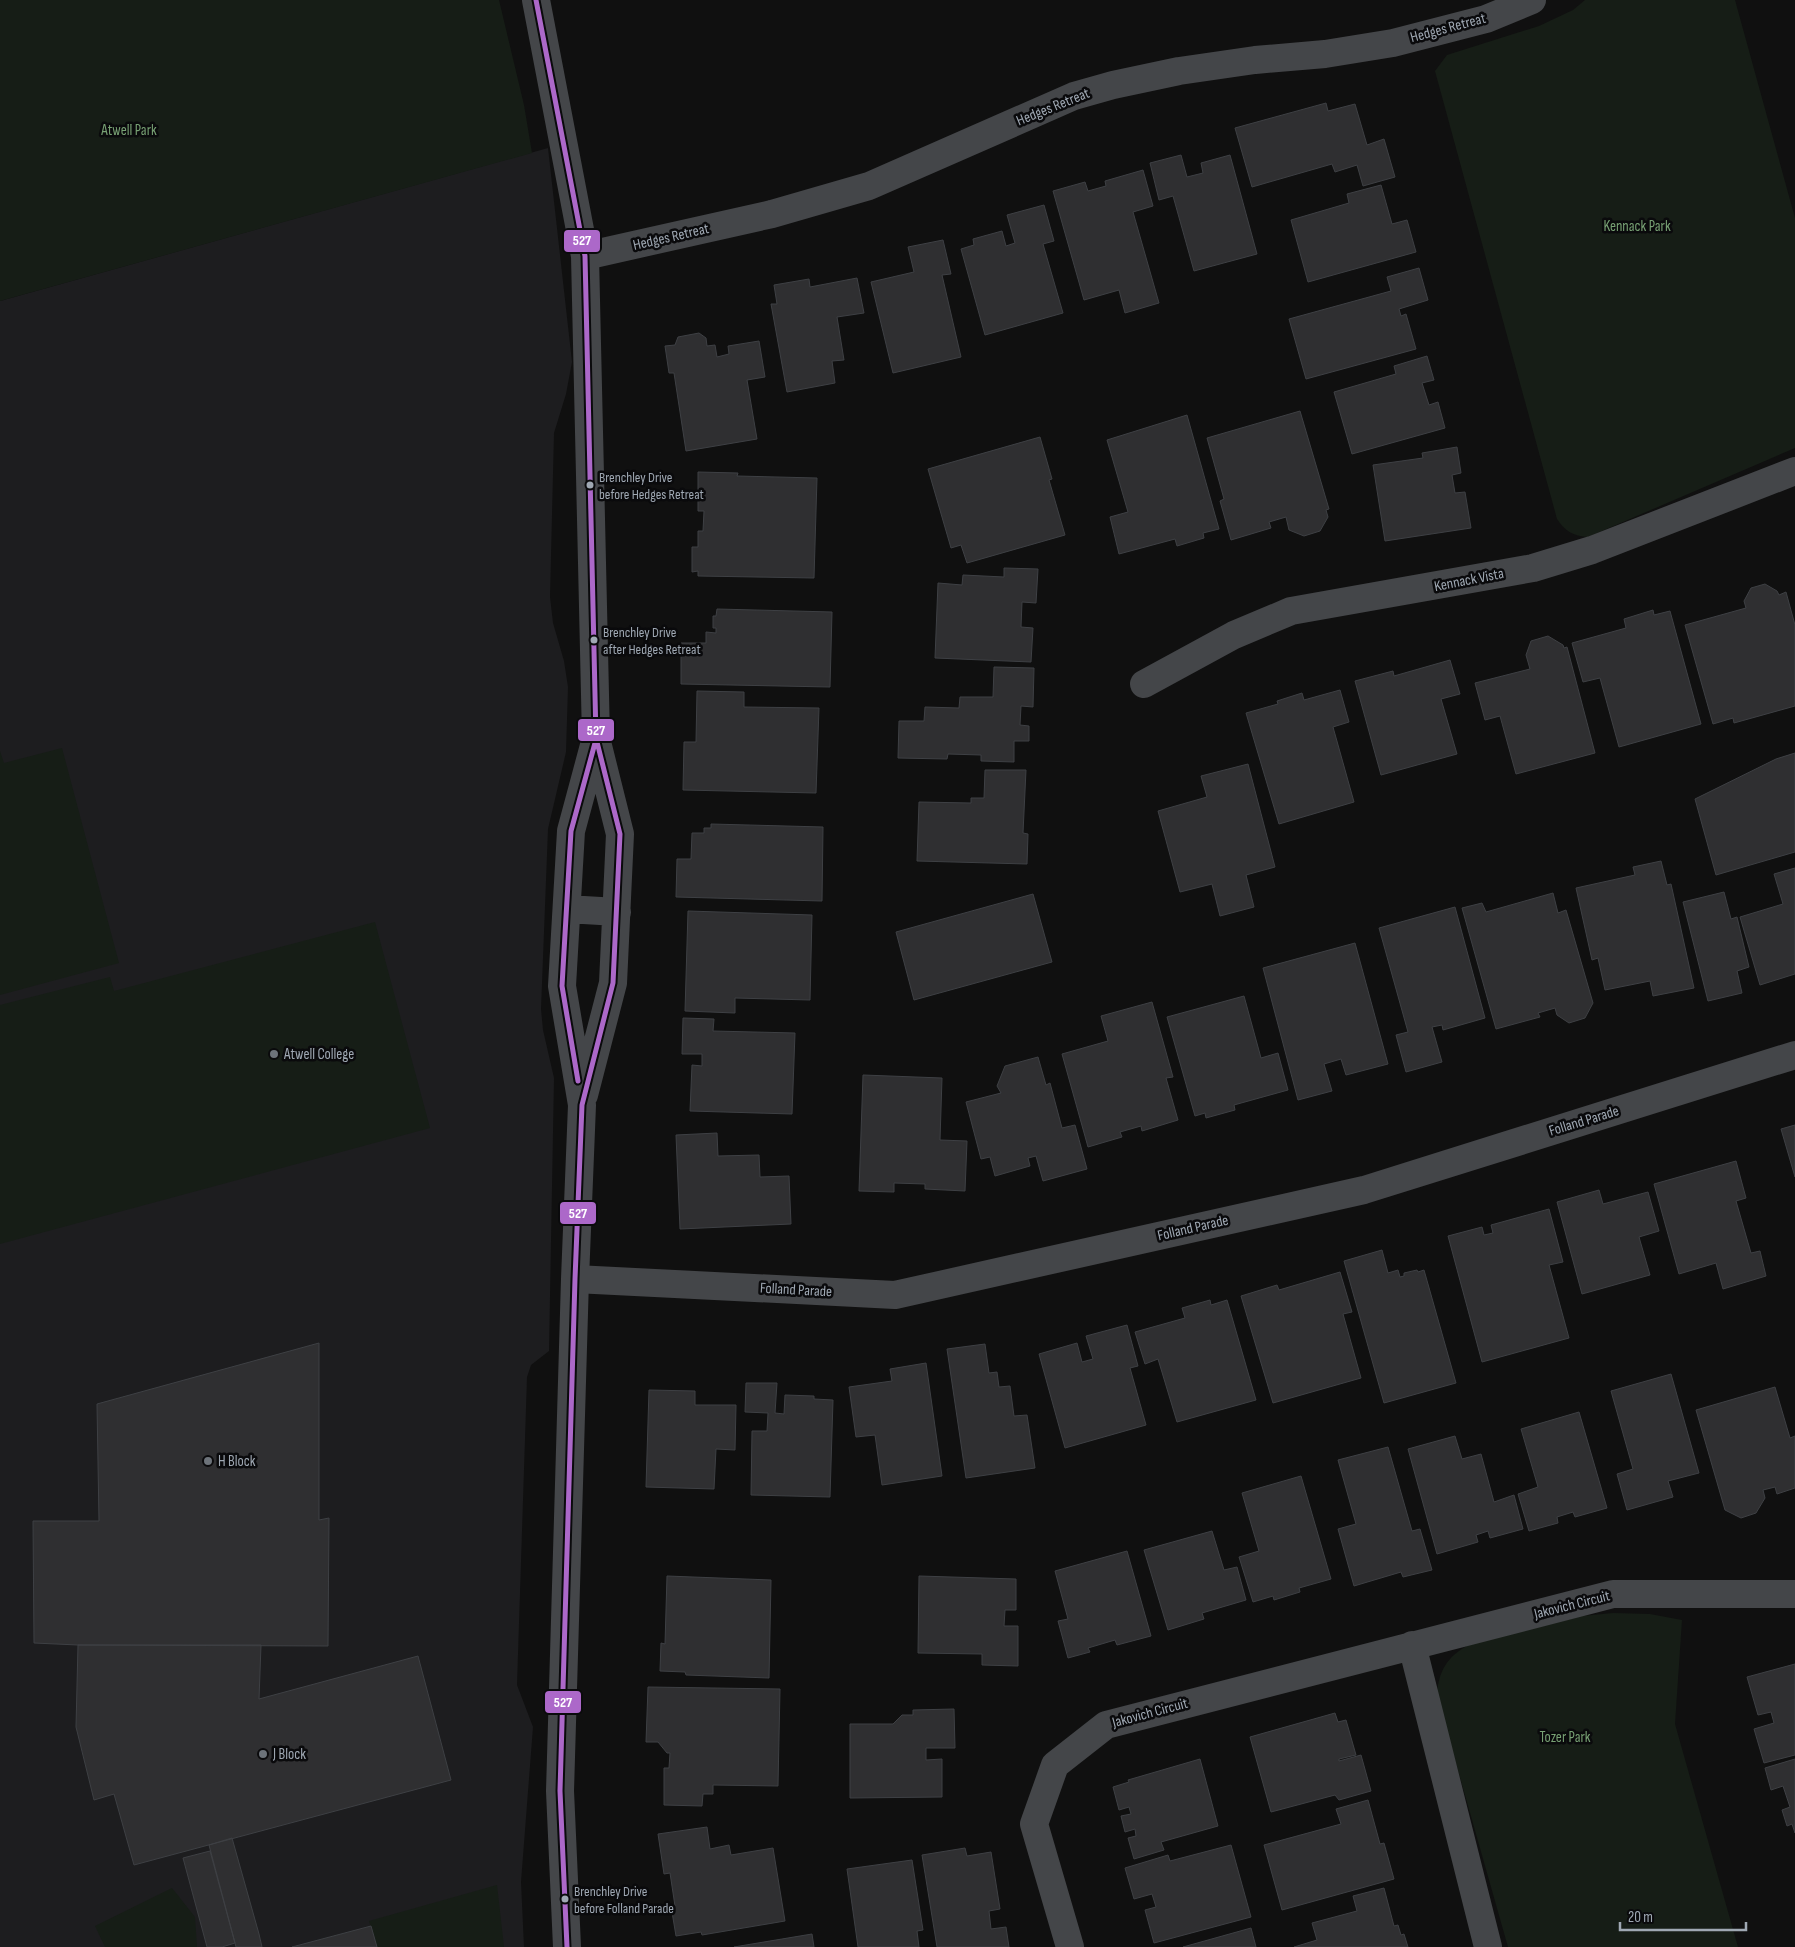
<svg xmlns="http://www.w3.org/2000/svg" width="1795" height="1947" viewBox="0 0 1795 1947" font-family="'Sofia Sans Condensed',sans-serif">
<rect width="100%" height="100%" fill="#101010"/>
<path fill="#1d1d1f" d="M548,148L572,362L566,394L554,433L550,597L553,623L564,661L568,687L566,752L548,829L541,1009L543,1030L554,1078L549,1351L531,1365L527,1377L517,1685L533,1727L521,1882L524,1947H0V301Z"/>
<path fill="#161d16" d="M0,0H499L524,105L532,153L0,301Z
M1585,0H1735L1795,218V448L1588,537C1573,536 1565,531 1557,519L1435,71L1447,55L1539,26L1573,10Z
M62,748L119,963L0,995V751L4,763Z
M375,922L430,1128L0,1244V1005L110,977L114,991Z
M1613,1613L1650,1614L1682,1620L1675,1724L1738,1947H1508L1437,1696C1438,1672 1447,1656 1469,1645L1582,1616Z
M497,1885L504,1947H377L369,1921Z
M172,1888L195,1917L197,1947H105L95,1926Z"/>
<path fill="#2f2f31" stroke="#3e4044" d="M1326,103L1328,111L1355,104L1367,145L1384,139L1395,177L1363,186L1357,165L1335,172L1332,164L1252,187L1235,128Z
M1181,155L1187,177L1203,173L1201,163L1230,155L1257,254L1194,271L1173,196L1159,200L1150,163Z
M1143,170L1153,206L1133,212L1159,303L1125,313L1119,290L1084,300L1053,191L1085,182L1088,191L1106,186L1105,181Z
M1381,185L1392,224L1407,220L1416,252L1308,282L1291,220L1349,203L1347,194Z
M1044,205L1054,241L1043,244L1063,313L985,335L961,249L974,245L973,239L1002,231L1006,246L1015,243L1007,215Z
M943,240L951,274L942,275L961,357L893,373L871,282L914,272L908,247Z
M1419,268L1428,300L1399,309L1401,316L1406,314L1416,349L1306,379L1289,319L1391,291L1387,277Z
M857,278L864,313L837,317L844,360L832,361L835,383L787,392L771,304H777L774,285L809,279L810,287Z
M699,333L706,338L707,346L715,345L717,357L729,354L728,346L759,341L765,377L747,380L757,439L686,451L674,373H669L665,346L675,345L678,337Z
M1427,356L1434,380L1422,383L1429,405L1438,402L1445,428L1352,454L1334,392L1396,374L1394,366Z
M1300,411L1329,509L1326,510L1328,517L1320,531L1304,536L1289,530L1286,517L1269,522L1271,528L1231,540L1220,501L1224,499L1207,438Z
M1187,415L1219,529L1203,533L1204,538L1177,546L1175,539L1119,554L1110,517L1128,512L1107,440Z
M1040,437L1052,479L1049,480L1065,535L967,563L961,545L951,548L928,469Z
M1457,447L1461,473L1452,475L1455,493L1465,492L1471,528L1385,541L1373,465L1423,458L1422,453Z
M698,472L738,473L737,476L817,478L814,578L698,576V571L692,572V547H698V531H703L704,511H698Z
M1004,568L1038,569L1036,603L1022,602L1021,627L1033,628L1031,662L935,658L938,583L962,585L963,575L1004,577Z
M1765,584L1777,591L1779,595L1786,592L1795,625V706L1734,723L1733,718L1713,724L1685,625L1746,608L1744,601L1751,588Z
M717,609L832,612L830,687L681,684V643H706V632L716,633V628H713V616H716Z
M1653,610L1654,615L1670,611L1701,724L1619,747L1600,678L1583,682L1572,643L1626,628L1624,619Z
M1548,636L1563,645L1564,648L1567,647L1595,753L1516,774L1500,716L1485,720L1475,683L1530,669L1526,655L1531,641Z
M1450,660L1460,694L1441,699L1457,754L1381,775L1355,681L1393,671L1394,676Z
M994,667L1034,668L1033,707L1021,706L1020,725L1029,726V741H1014V762L981,761V755L948,754L947,759L898,758L899,721H924L925,707L959,708L960,697H993Z
M1340,690L1349,722L1333,727L1354,802L1279,824L1246,713L1278,704L1277,701L1302,693L1304,700Z
M697,691L744,692V707L819,708L816,793L683,790L684,742H696Z
M1795,753V852L1716,875L1695,799L1776,759Z
M1248,764L1275,867L1246,875L1254,907L1220,916L1212,884L1180,892L1158,811L1207,797L1201,776Z
M985,770H1026L1023,833L1028,834L1027,864L917,861L919,802L971,803V798H984Z
M711,824L823,827L822,901L676,897L677,859H691L692,833H704V828H711Z
M1661,861L1667,885L1671,884L1694,988L1653,996L1650,981L1605,990L1598,958L1592,960L1576,888L1635,875L1633,867Z
M1795,868V974L1760,985L1740,917L1783,904L1774,874Z
M1724,892L1731,919L1737,917L1749,967L1737,971L1742,993L1708,1001L1683,902Z
M1553,893L1558,913L1566,910L1593,1003L1585,1018L1569,1023L1557,1015L1555,1008L1538,1013L1540,1017L1496,1029L1462,908L1482,903L1486,912Z
M1033,894L1052,962L914,1000L896,932Z
M1455,907L1485,1018L1443,1030L1442,1025L1432,1027L1442,1062L1406,1072L1396,1035L1408,1032L1379,928Z
M688,911L812,915L810,1000L735,998V1013L685,1011Z
M1355,943L1388,1064L1346,1075L1341,1059L1324,1064L1332,1091L1298,1100L1263,968Z
M1244,996L1261,1058L1278,1053L1288,1090L1234,1105L1235,1110L1206,1118L1205,1113L1195,1116L1167,1017Z
M1152,1002L1173,1077L1166,1078L1178,1120L1142,1131L1141,1126L1120,1132L1122,1137L1088,1147L1062,1054L1108,1041L1101,1016Z
M683,1018L714,1019L713,1031L795,1033L792,1114L690,1111L692,1065L702,1066V1054H682Z
M1038,1057L1046,1085L1050,1083L1062,1128L1075,1125L1087,1169L1043,1181L1036,1156L1028,1158L1030,1166L995,1176L990,1157L981,1159L966,1102L1001,1093L997,1086L1005,1066Z
M863,1075L942,1078L940,1140L967,1141L965,1191L925,1189V1184L894,1183V1192L859,1191Z
M1795,1125V1177L1781,1129Z
M717,1133L718,1156L759,1155L760,1177L789,1176L791,1224L680,1229L676,1135Z
M1736,1161L1746,1198L1736,1201L1751,1253L1760,1251L1766,1276L1723,1289L1716,1263L1679,1274L1654,1184Z
M1599,1190L1603,1204L1648,1192L1659,1231L1639,1237L1650,1275L1582,1294L1557,1202Z
M1549,1209L1563,1262L1549,1265L1569,1338L1482,1362L1448,1236L1482,1227L1484,1235L1493,1233L1491,1225Z
M1382,1250L1388,1273L1398,1270L1400,1277L1404,1276V1273L1417,1270L1418,1272L1424,1270L1456,1383L1384,1403L1344,1261Z
M1340,1272L1352,1312L1343,1314L1361,1378L1273,1403L1241,1296L1277,1285L1279,1290Z
M1210,1300L1211,1305L1227,1300L1256,1400L1177,1422L1158,1359L1145,1364L1135,1332L1185,1318L1182,1308Z
M1127,1325L1138,1366L1130,1368L1146,1425L1065,1448L1039,1354L1077,1343L1082,1362L1093,1359L1086,1336Z
M319,1343V1520L329,1518L328,1646L78,1645L34,1643L33,1521H99L97,1404Z
M985,1344L989,1373L997,1372L999,1387L1010,1386L1014,1416L1027,1415L1035,1468L966,1478L947,1349Z
M926,1363L942,1476L882,1485L875,1435L856,1437L849,1387L892,1381L890,1369Z
M1671,1374L1699,1473L1668,1481L1673,1497L1627,1510L1617,1474L1633,1469L1611,1391Z
M746,1383H777L775,1413L784,1414L785,1395L814,1396V1399L833,1400L830,1497L751,1495L752,1431H767L768,1413L745,1412Z
M1775,1387L1790,1438L1795,1436V1488L1777,1494L1775,1487L1763,1490L1765,1498L1756,1513L1741,1518L1725,1510L1696,1410Z
M649,1390L695,1391V1405H736L735,1450L716,1449L714,1489L646,1487Z
M1579,1412L1607,1508L1575,1517L1573,1512L1557,1517L1558,1523L1529,1531L1518,1494L1538,1487L1521,1429Z
M1455,1436L1462,1459L1481,1454L1494,1502L1514,1495L1523,1529L1490,1538L1488,1531L1476,1535L1478,1542L1437,1554L1408,1449Z
M1388,1447L1412,1531L1420,1529L1432,1570L1403,1577L1401,1572L1354,1586L1338,1529L1356,1524L1338,1460Z
M1301,1476L1331,1579L1299,1588L1300,1592L1274,1600L1273,1596L1253,1602L1239,1557L1259,1551L1242,1493Z
M1212,1531L1224,1570L1237,1567L1246,1600L1202,1613L1204,1619L1168,1630L1144,1550Z
M1127,1551L1151,1636L1117,1645L1115,1640L1088,1648L1090,1652L1068,1658L1058,1621L1068,1619L1055,1571Z
M667,1576L771,1580L769,1678L686,1675L685,1672L660,1671L661,1643L665,1644Z
M919,1576L1016,1579V1610H1005L1004,1626H1018V1666L982,1665V1654L918,1653Z
M78,1645H261L259,1699L418,1656L451,1780L134,1865L114,1794L94,1800L76,1727Z
M1795,1664V1755L1764,1763L1754,1729L1774,1723L1771,1712L1758,1715L1747,1677Z
M648,1687L780,1689L778,1786L713,1785V1794H703L702,1806L664,1805V1768H669L670,1753H667L658,1742H646Z
M954,1709L955,1748H926V1760L942,1759V1797L850,1798V1724H893L902,1715H913V1710Z
M1335,1713L1338,1722L1346,1720L1356,1755L1339,1759V1761L1361,1755L1371,1791L1339,1800L1335,1795L1271,1812L1250,1737Z
M1200,1759L1218,1826L1161,1842L1164,1850L1134,1859L1128,1838L1136,1836L1135,1829L1125,1832L1121,1816L1131,1814L1129,1807L1119,1810L1113,1787L1129,1782L1128,1780Z
M1795,1759V1833L1792,1824L1787,1826L1782,1810L1790,1807L1783,1786L1771,1790L1765,1768Z
M1368,1800L1380,1844L1384,1843L1394,1879L1282,1910L1264,1845L1341,1824L1336,1809Z
M707,1827L710,1849L729,1845L731,1855L773,1848L785,1921L702,1935L701,1932L676,1936L671,1906H675L670,1873L664,1874L658,1834Z
M232,1838L259,1934L262,1947H236L235,1943L209,1845Z
M1231,1845L1251,1917L1154,1943L1145,1910L1156,1907L1152,1894L1134,1899L1125,1868L1168,1855L1170,1861Z
M965,1848L967,1856L991,1852L1000,1909L989,1911L991,1929L1006,1927L1009,1947H937L922,1855Z
M210,1851L235,1943L222,1947H207L183,1858Z
M912,1860L923,1930L917,1931L919,1947H858L847,1869Z
M1384,1888L1394,1926L1398,1925L1401,1935L1404,1934L1408,1947H1294L1317,1940L1312,1923L1357,1911L1353,1896Z
M371,1926L377,1947H292Z
M1251,1928L1256,1947H1183Z
M812,1934L814,1947H734Z"/>
<g fill="none" stroke-linecap="round" stroke-linejoin="round">
<path stroke="#444649" stroke-width="28" d="M536,0L585,256L596,738L620,834L613,983L584,1095
M585,256L772,214L869,186L1074,96L1113,85L1179,71L1255,60L1325,54L1393,43L1486,19L1532,0
M1144,684L1234,635L1291,611L1533,568L1592,550L1795,471
M567,909L617,912
M575,1279L895,1295L1364,1190L1795,1055
M1412,1645L1488,1947
M567,1947L560,1791L575,1279L582,1105L562,986L571,831L596,738
M1070,1947L1034,1824L1055,1765L1106,1725L1613,1594H1795"/>
<defs>
<path id="bus-1" d="M536,0L585,256L596,738L620,834L613,983L582,1105L575,1279L560,1791L567,1947
M578,1081L562,986L571,831L595,743"/>
</defs>
<use href="#bus-1" stroke="#0a0a0c" stroke-width="9"/>
<use href="#bus-1" stroke="#ac68c9" stroke-width="5"/>
</g>
<g fill="#9fa8b3" stroke="#0a0a0c" stroke-width="2">
<circle cx="590" cy="485" r="4.5"/>
<circle cx="594" cy="640" r="4.5"/>
<circle cx="565" cy="1899" r="4.5"/>
</g>
<g fill="#6d737a" stroke="#0a0a0c" stroke-width="2">
<circle cx="274" cy="1054" r="5"/>
<circle cx="208" cy="1461" r="5"/>
<circle cx="263" cy="1754" r="5"/>
</g>
<g text-anchor="middle" dominant-baseline="central" stroke-width="5" stroke-linejoin="round" paint-order="stroke">
<g font-size="14" fill="#9fa8b3" stroke="#0a0a0c" text-anchor="start">
<text x="599" y="477">Brenchley Drive<tspan x="599" dy="17">before Hedges Retreat</tspan></text>
<text x="603" y="632">Brenchley Drive<tspan x="603" dy="17">after Hedges Retreat</tspan></text>
<text x="574" y="1891">Brenchley Drive<tspan x="574" dy="17">before Folland Parade</tspan></text>
</g>
<g font-size="15" fill="#9fa8b3" stroke="#0a0a0c">
<text transform="translate(1448 28) rotate(-15)">Hedges Retreat</text>
<text transform="translate(1053 107) rotate(-22)">Hedges Retreat</text>
<text transform="translate(671 237) rotate(-13)">Hedges Retreat</text>
<text transform="translate(1469 580) rotate(-11)">Kennack Vista</text>
<text transform="translate(1584 1121) rotate(-17)">Folland Parade</text>
<text transform="translate(1193 1228) rotate(-13)">Folland Parade</text>
<text transform="translate(796 1290) rotate(3)">Folland Parade</text>
<text transform="translate(1572 1605) rotate(-14)">Jakovich Circuit</text>
<text transform="translate(1150 1713) rotate(-15)">Jakovich Circuit</text>
</g>
<g font-size="15" fill="#77a073" stroke="#0a0a0c">
<text x="129" y="130">Atwell Park</text>
<text x="1637" y="226">Kennack Park</text>
<text x="1565" y="1737">Tozer Park</text>
</g>
<g font-size="15" fill="#9fa8b3" stroke="#0a0a0c" text-anchor="start">
<text x="284" y="1054">Atwell College</text>
<text x="218" y="1461">H Block</text>
<text x="273" y="1754">J Block</text>
</g>
</g>
<g stroke="#0a0a0c" stroke-width="2">
<rect x="563" y="229" width="38" height="24" rx="5" fill="#ac68c9"/>
<rect x="577" y="718" width="38" height="24" rx="5" fill="#ac68c9"/>
<rect x="559" y="1201" width="38" height="24" rx="5" fill="#ac68c9"/>
<rect x="544" y="1690" width="38" height="24" rx="5" fill="#ac68c9"/>
</g>
<g font-size="14" text-anchor="middle" font-weight="bold" fill="#fff">
<text x="582" y="245">527</text>
<text x="596" y="735">527</text>
<text x="578" y="1218">527</text>
<text x="563" y="1707">527</text>
</g>
<path d="M1620 1922v8h126v-8" fill="none" stroke="#9fa8b3" stroke-width="2.5"/>
<text x="1628" y="1922" font-size="15" fill="#9fa8b3" stroke="#0a0a0c" stroke-width="4" paint-order="stroke">20 m</text>
</svg>
